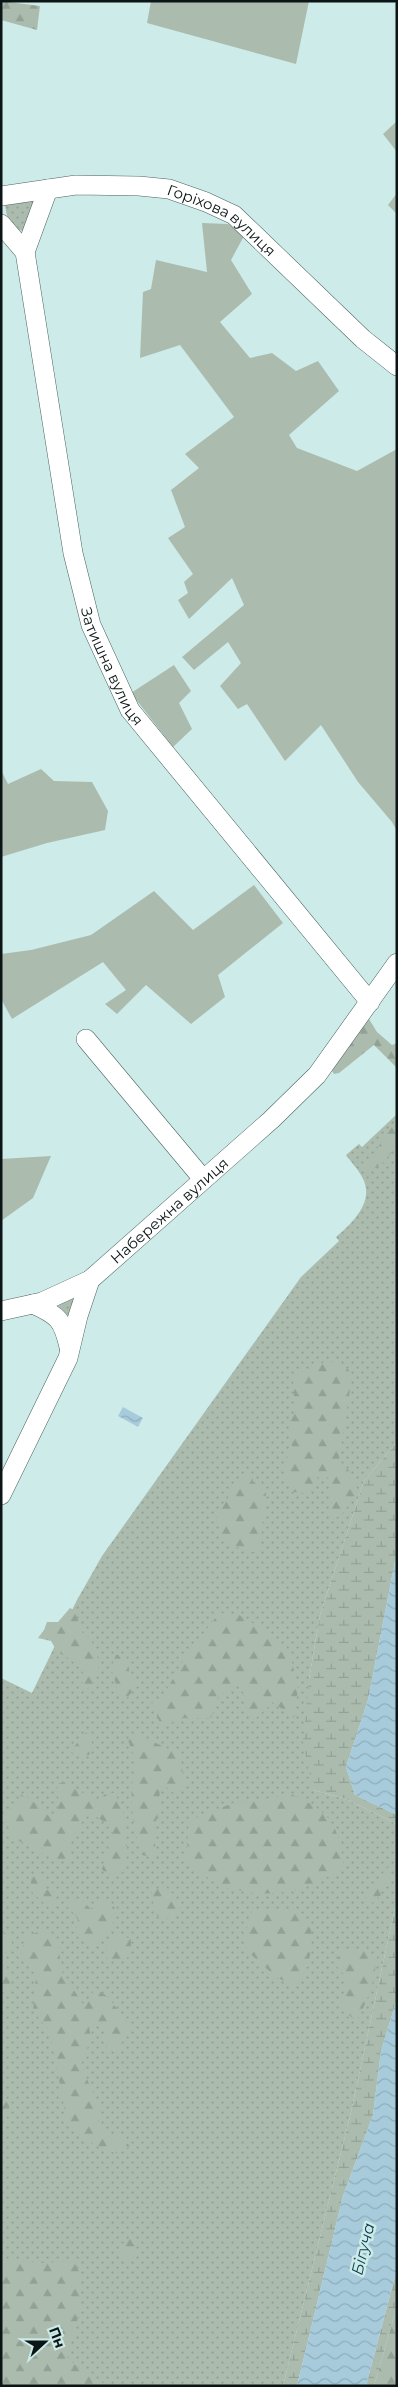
<svg xmlns="http://www.w3.org/2000/svg" width="398" height="2387" viewBox="0 0 398 2387" font-family="Montserrat,sans-serif">
<defs>
<pattern id="grass-dots" width="8" height="8" patternUnits="userSpaceOnUse" patternTransform="scale(1.25)"><rect width="8" height="8" fill="#abbcae"/><path d="M2 2h.1M6 6h.1" fill="none" stroke="#92a195" stroke-width="1.8" stroke-linecap="round"/></pattern>
<pattern id="forest-firs" width="22" height="20" patternUnits="userSpaceOnUse" patternTransform="scale(1.25)"><rect width="22" height="20" fill="#abbcae"/><path d="M5 1l3.5 6h-7zM16 11l3.5 6h-7z" fill="#92a195"/></pattern>
<pattern id="wetland-marsh" width="20" height="14" patternUnits="userSpaceOnUse" patternTransform="scale(1.25)"><rect width="20" height="14" fill="#abbcae"/><path d="M1 5h8M5 5V1M11 12h8M15 12V8" fill="none" stroke="#92a195"/></pattern>
<pattern id="water-waves" width="16" height="10" patternUnits="userSpaceOnUse" patternTransform="scale(1.25)"><rect width="16" height="10" fill="#a8cbdb"/><path d="M0 5q4-4 8 0t8 0" fill="none" stroke="#8fadbb"/></pattern>
</defs>
<rect width="100%" height="100%" fill="#cdebe8"/>
<path fill="url(#grass-dots)" d="M9,200H37L25,231L19,230L7,216L5,205Z
M397,1114V1442L364,1481L320,1615L309,1679L313,1790L346,1799L397,1824V1898L351,2112L283,2386H1V1678L32,1693L77,1600L102,1556L301,1277L339,1241L336,1237C352,1223 376,1201 362,1177C358,1169 351,1162 346,1155L359,1144L362,1147Z
M80,1292L72,1320L58,1305Z"/>
<path fill="url(#forest-firs)" d="M1,1L40,6L37,30L1,20Z
M369,1019L377,1032L392,1045L397,1043V1068L374,1045L339,1073L334,1074L331,1069Z
M397,1120C397,1126 398,1134 397,1140C395,1151 377,1175 364,1169L362,1164L374,1153Z
M333,1362L348,1369L352,1377L339,1460L351,1473L358,1491L343,1513L329,1523L332,1502L330,1478L318,1476L314,1486L307,1493L292,1492L282,1468L292,1448L289,1423L295,1411L293,1384L295,1375L321,1363Z
M247,1470L251,1473L253,1481L266,1493L259,1554L226,1544L216,1519L240,1477Z
M70,1608C79,1611 77,1624 82,1632C84,1635 88,1636 90,1639C100,1654 104,1680 85,1690L82,1685L83,1670C75,1664 67,1655 58,1653L51,1641L38,1638L44,1630L47,1622H58Z
M219,1613L239,1615L271,1634L289,1650L298,1688L294,1718L273,1702L255,1719L248,1713L240,1680L218,1697L211,1718H184L161,1726L152,1702L162,1698L183,1661Z
M116,1655H126L130,1675L139,1684L124,1701L120,1698L111,1668Z
M86,1732L93,1745L89,1755L76,1756L71,1751Z
M138,1734L180,1755L185,1789L175,1794L164,1785H160L159,1809L154,1830L156,1858L142,1855C134,1831 126,1790 137,1766L128,1740Z
M65,1782L96,1801L107,1793H114C130,1815 127,1844 126,1870L113,1877L107,1875L102,1869L113,1834L106,1823L88,1811L71,1842L69,1860C53,1861 26,1845 12,1837L5,1815L21,1795L30,1798L52,1819L59,1804L57,1784Z
M293,1795C330,1811 340,1827 344,1868C308,1888 279,1900 237,1890C232,1889 224,1888 219,1885C207,1878 199,1870 186,1864L189,1821L233,1803Z
M388,1867L391,1873L385,1885L378,1889L382,1894L372,1903L367,1901V1893Z
M44,1874L45,1889L57,1894L53,1907H48L31,1891V1875Z
M165,1886L176,1897L179,1906L176,1915L165,1919L154,1914L152,1891Z
M71,1899H80L91,1909L97,1902L109,1899C112,1904 116,1908 116,1914C115,1926 100,1940 91,1947L76,1935L78,1918L66,1905Z
M253,1909L296,1911L311,1923C313,1945 311,1969 295,1985L277,1978L247,1951L245,1934Z
M43,1930L57,1938L62,1972L85,2007L95,1988L108,1997L130,2026L117,2052L107,2049L102,2022L89,2027L91,2038L81,2065L99,2107V2130L118,2136L130,2146L118,2153L106,2151L86,2139L67,2122L50,2032L33,2011L36,1976L21,1952L27,1936Z
M5,1933L12,1939L11,1948L4,1954L1,1953V1935Z
M119,1935L131,1939V1955L122,1961L107,1958L106,1946L109,1941Z
M343,1949L362,1951L377,1957C374,1981 369,2000 356,2021L345,2012L341,2004L346,1992L344,1974L338,1969L337,1960Z
M1,1959C10,1968 10,1979 10,1991L3,1992L1,1990Z
M1,2096L10,2104L6,2121H1Z
M127,2239H134L136,2245L132,2258L126,2259L120,2251Z
M1,2260L44,2263L75,2261C88,2286 77,2331 66,2356L79,2368L108,2386H1Z
M397,2306V2386H374Z"/>
<path fill="url(#wetland-marsh)" d="M397,1442V1551L368,1700L346,1767L355,1795L397,1815V1824L346,1799L313,1790L303,1743L309,1679L320,1615L364,1481Z
M397,1898V1999L381,2051L373,2115L343,2196L297,2386H283L351,2112Z
M397,2269V2306L374,2386H366Z"/>
<path fill="#abbcae" d="M151,1H309L296,64L147,23Z
M397,121V152L383,134Z
M397,193V214L388,205Z
M202,223L228,224L244,236L231,260L252,294L220,322L250,358L272,353L296,371L318,361L339,391L289,435L297,448L357,471L397,449V831L392,822L358,782L321,725L285,761L247,704L238,709L220,686L241,663L228,642L194,670L182,657L244,605L232,578L189,619L178,600L188,593L184,582L193,574L168,538L185,527L171,490L199,468L185,454L234,417L180,345L140,358L143,292L151,289L156,260L207,272Z
M174,665L191,691L179,703L192,729L173,747L131,693Z
M41,769L54,781L92,782L108,811L105,830L47,843L1,857V770L8,784Z
M254,885L283,923L218,975L225,997L191,1024L146,985L117,1014L105,1004L126,990L103,962L12,1019L1,999V954L31,950L91,935L154,891L193,930Z
M51,1156L33,1198L1,1221V1159Z"/>
<path fill="url(#water-waves)" d="M123,1407L143,1418L138,1427L118,1416Z
M397,1551V1815L355,1795L346,1767L368,1700Z
M397,1999V2269L366,2386H297L343,2196L373,2115L381,2051Z"/>
<g fill="none" stroke-linecap="round" stroke-linejoin="round">
<defs>
<g id="street">
<path id="s1" d="M1,196L76,185L139,186L169,189L206,202L234,215L363,339L397,366"/>
<path id="s2" d="M1,224L25,252L73,553L91,625L130,710L370,1002"/>
<path d="M25,252L48,189"/>
<path d="M86,1039L203,1179"/>
<path d="M33,1304C58,1315 63,1320 69,1347"/>
<path d="M1,1311L42,1302L90,1280"/>
<path id="s3" d="M1,1495L68,1358L78,1316L90,1280L271,1120L317,1075L397,963"/>
</g>
</defs>
<use href="#street" stroke="#496361" stroke-width="20"/>
<use href="#street" stroke="#fff" stroke-width="19"/>
</g>
<g text-anchor="middle" dominant-baseline="central" stroke-width="5" stroke-linejoin="round" paint-order="stroke">
<g font-size="15" fill="#0b1515" stroke="#cdebe8">
<text stroke="none"><textPath href="#s1" startOffset="231">Горіхова вулиця</textPath></text>
<text stroke="none"><textPath href="#s2" startOffset="462">Затишна вулиця</textPath></text>
<text stroke="none"><textPath href="#s3" startOffset="339">Набережна вулиця</textPath></text>
</g>
<g font-size="16" font-style="italic" fill="#06394a" stroke="#cdebe8">
<text transform="translate(363 2249) rotate(-76)">Бігуча</text>
</g>
</g>
<rect width="398" height="2387" fill="none" stroke="#0b1515" stroke-width="5"/>
<g transform="translate(45 2342) rotate(69)" stroke="#cdebe8" stroke-width="4" paint-order="stroke">
<path d="M0-4L9 19L0 12L-9 19Z" fill="#0b1515"/>
<text y="-8" font-size="14" font-weight="bold" text-anchor="middle" fill="#0b1515">Пн</text>
</g>
</svg>
